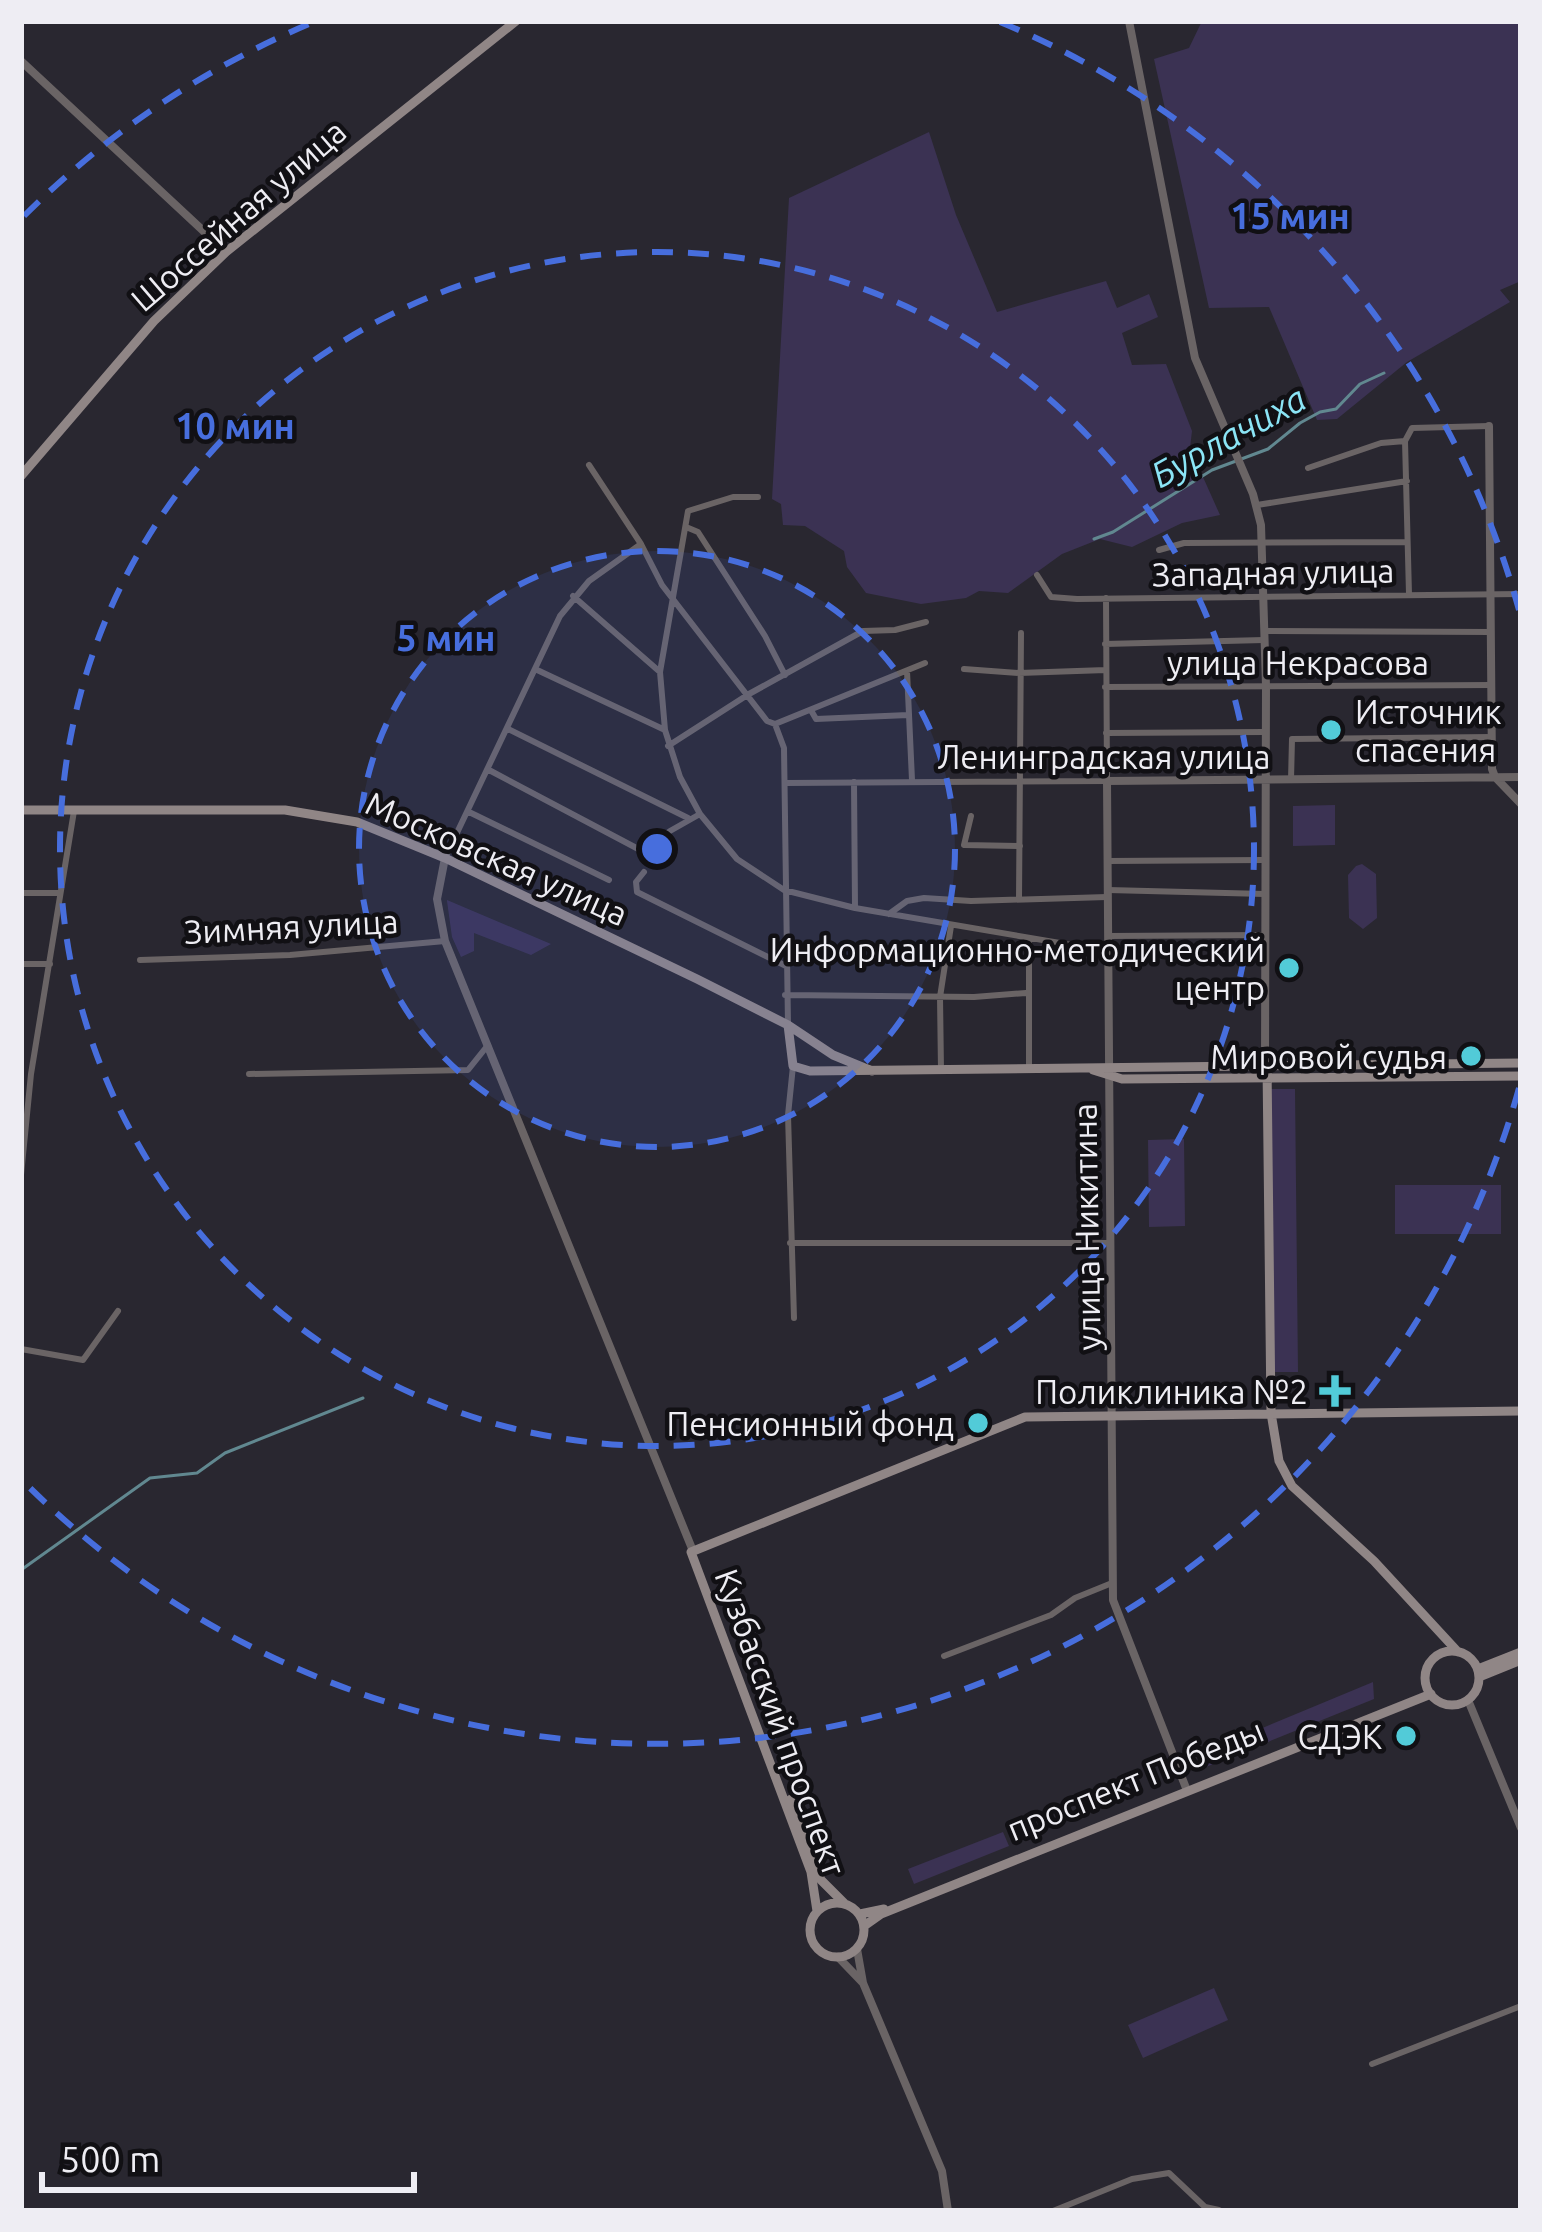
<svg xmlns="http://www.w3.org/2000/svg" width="1542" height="2232" viewBox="0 0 1542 2232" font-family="Ubuntu,sans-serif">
<rect width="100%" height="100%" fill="#292730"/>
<path fill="#3b3253" d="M1202,21H1521V281L1500,290L1510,302L1407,362L1337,419L1317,420L1269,307L1209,308L1154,59L1189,48Z
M929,132L956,215L997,312L1106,281L1117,308L1149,294L1158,317L1122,333L1132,365L1166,364L1192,431L1190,448L1220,515L1182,523L1132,547L1100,539L1062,554L1008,593L979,591L966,598L921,604L866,593L847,567L844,551L805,526L783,525L781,504L772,499L789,198Z
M1335,805V845L1293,846V806Z
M1362,864L1376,874L1377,918L1363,929L1349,918L1348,875L1356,866Z
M447,901V900L551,944L531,955L474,933V951L461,957L452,937Z
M1269,1089H1295L1298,1372H1272Z
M1184,1139L1185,1226L1149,1227L1148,1140Z
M1395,1185H1501V1234H1395Z
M1373,1682L1374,1699L1201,1769L1199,1764L1239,1748L1236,1739Z
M1003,1832L1009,1846L914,1884L908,1869Z
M1214,1988L1228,2020L1143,2058L1128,2025Z"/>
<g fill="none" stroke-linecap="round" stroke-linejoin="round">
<path stroke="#618890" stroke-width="3" d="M1094,539L1113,532L1212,470L1268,449L1300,423L1320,412L1336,409L1360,384L1384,373
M21,1570L150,1478L197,1473L225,1453L363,1398"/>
<path stroke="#6a6465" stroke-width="6" d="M589,465L641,544L662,585L767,721L775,724L784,748L788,1025
M1308,468L1381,443L1405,441
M758,497H733L688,511L660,672L665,730L680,777L700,814L737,859L784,890L855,908L1107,951
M1257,505L1407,481
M686,527L698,532L765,636L785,675
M1159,550L1184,543L1407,542
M1037,575L1051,597L1077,599L1521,594
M1409,594L1405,441L1412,428L1489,426
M573,596L660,672
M1264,631L1491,632
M1105,644L1264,640
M535,669L665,730
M964,669L1019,673L1106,670
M907,671L912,780
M1105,687L1492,685
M812,712L816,719L908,715
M775,724L925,663
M508,729L688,818
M1106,733L1264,732
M668,746L749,694L863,631L895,630L926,622
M489,770L644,852L670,831L700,814
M1291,780L1292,739L1492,737
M854,782L855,908
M785,783L1107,781L1106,598
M469,812L609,880
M971,816L964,845L1020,846
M445,858L560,616L589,581L641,544
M1107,861L1264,860
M644,872L636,882L637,892L786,966
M1108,890L1265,894
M21,893H59
M1019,899L1021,633
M889,914L907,901L924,898L971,901L1107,897
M1108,936L1265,935
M140,960L290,955L445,941
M21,964H50
M785,995L974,997L1026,993
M793,1066L788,1115L794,1318
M1029,1068V940
M941,1070L940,997L951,926
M249,1074L468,1070L488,1045
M21,1175L31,1074L74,811
M790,1243H1110
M21,1349L83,1360L118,1311
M944,1656L1051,1615L1075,1598L1112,1583
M1372,2064L1521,2006
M1053,2211L1132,2179L1169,2173L1205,2207L1219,2210"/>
<path stroke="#6a6465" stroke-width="8" d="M1129,21L1195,358L1253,494L1261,525L1266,686L1265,1065
M21,61L226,252
M1489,426L1492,769L1495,777L1521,804
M445,858L437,899L445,941L693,1551
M1468,1700L1521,1828
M1186,1788L1113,1600L1107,781L1521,777
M857,1949L863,1983L942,2171L948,2211
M838,1957L862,1982"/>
<path stroke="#908686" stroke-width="9" d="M21,476L154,321L226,252L516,21
M21,810H285L357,822L445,858L697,979L788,1025L833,1055L872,1071
M788,1025L793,1066L810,1071L1521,1063
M1267,1065L1271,1413L1279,1461L1292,1486L1374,1561L1458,1652
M1093,1070L1122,1079L1521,1076
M1425 1678a27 27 0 1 1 54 0a27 27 0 1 1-54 0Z
M1478,1669L1521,1652
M1479,1677L1521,1660
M791,1799L821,1880L845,1904
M810 1930a27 27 0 1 1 54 0a27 27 0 1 1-54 0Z
M817,1911L811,1872L691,1552L1025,1417L1521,1411
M860,1914L884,1909
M864,1926L881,1914L1431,1694"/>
</g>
<circle cx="657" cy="849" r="298" fill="#476edd" fill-opacity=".12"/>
<g fill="none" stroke="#476edd" stroke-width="6" stroke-dasharray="21 15">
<circle cx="657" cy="849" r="298"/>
<circle cx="657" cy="849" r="597"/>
<path d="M1519 1088A895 895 0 0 1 24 1482M24 216A895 895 0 0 1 314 22M1000 22A895 895 0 0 1 1519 610"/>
</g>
<g fill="#52cbd8" stroke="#111014" stroke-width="4.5">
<circle cx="1331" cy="730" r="12"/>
<circle cx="1289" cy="968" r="12"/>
<circle cx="1471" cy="1056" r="12"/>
<path d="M1329 1373h12v12h12v12h-12v12h-12v-12h-12v-12h12z"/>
<circle cx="978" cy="1423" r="12"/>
<circle cx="1406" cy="1736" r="12"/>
</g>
<g text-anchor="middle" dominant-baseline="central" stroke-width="9" stroke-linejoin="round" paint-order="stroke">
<g font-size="33" fill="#eeedf3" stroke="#111014">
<text transform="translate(238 215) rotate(-41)">Шоссейная улица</text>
<text transform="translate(1273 572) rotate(-1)">Западная улица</text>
<text x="1298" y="662">улица Некрасова</text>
<text x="1104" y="756">Ленинградская улица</text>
<text transform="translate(497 858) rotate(24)">Московская улица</text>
<text transform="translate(291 926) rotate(-3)">Зимняя улица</text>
<text transform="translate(1086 1227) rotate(-91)">улица Никитина</text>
<text transform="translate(781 1722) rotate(70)">Кузбасский проспект</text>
<text transform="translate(1135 1779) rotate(-22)">проспект Победы</text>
</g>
<g font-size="33" fill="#eeedf3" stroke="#111014" text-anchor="end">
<text x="1355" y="711" text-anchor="start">Источник<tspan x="1355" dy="38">спасения</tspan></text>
<text x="1265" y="949">Информационно-методический<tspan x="1265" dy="38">центр</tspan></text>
<text x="1447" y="1056">Мировой судья</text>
<text x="1308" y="1391">Поликлиника №2</text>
<text x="954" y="1423">Пенсионный фонд</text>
<text x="1382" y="1736">СДЭК</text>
</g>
<g font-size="36" font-style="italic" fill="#8be5f6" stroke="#111014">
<text transform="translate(1228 436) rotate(-29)">Бурлачиха</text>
</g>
</g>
<circle cx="657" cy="849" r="18" fill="#476edd" stroke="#111014" stroke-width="6"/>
<g font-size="36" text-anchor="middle" font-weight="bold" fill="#476edd" stroke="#111014" stroke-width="9" stroke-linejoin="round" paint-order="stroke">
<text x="1290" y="229">15 мин</text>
<text x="235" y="439">10 мин</text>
<text x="446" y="651">5 мин</text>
</g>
<rect width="1542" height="2232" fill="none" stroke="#eeedf3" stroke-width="48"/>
<path d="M42 2172v18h372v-18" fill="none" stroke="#eeedf3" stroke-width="6"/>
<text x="60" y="2172" font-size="36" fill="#eeedf3" stroke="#111014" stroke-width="9" paint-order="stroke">500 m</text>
</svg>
